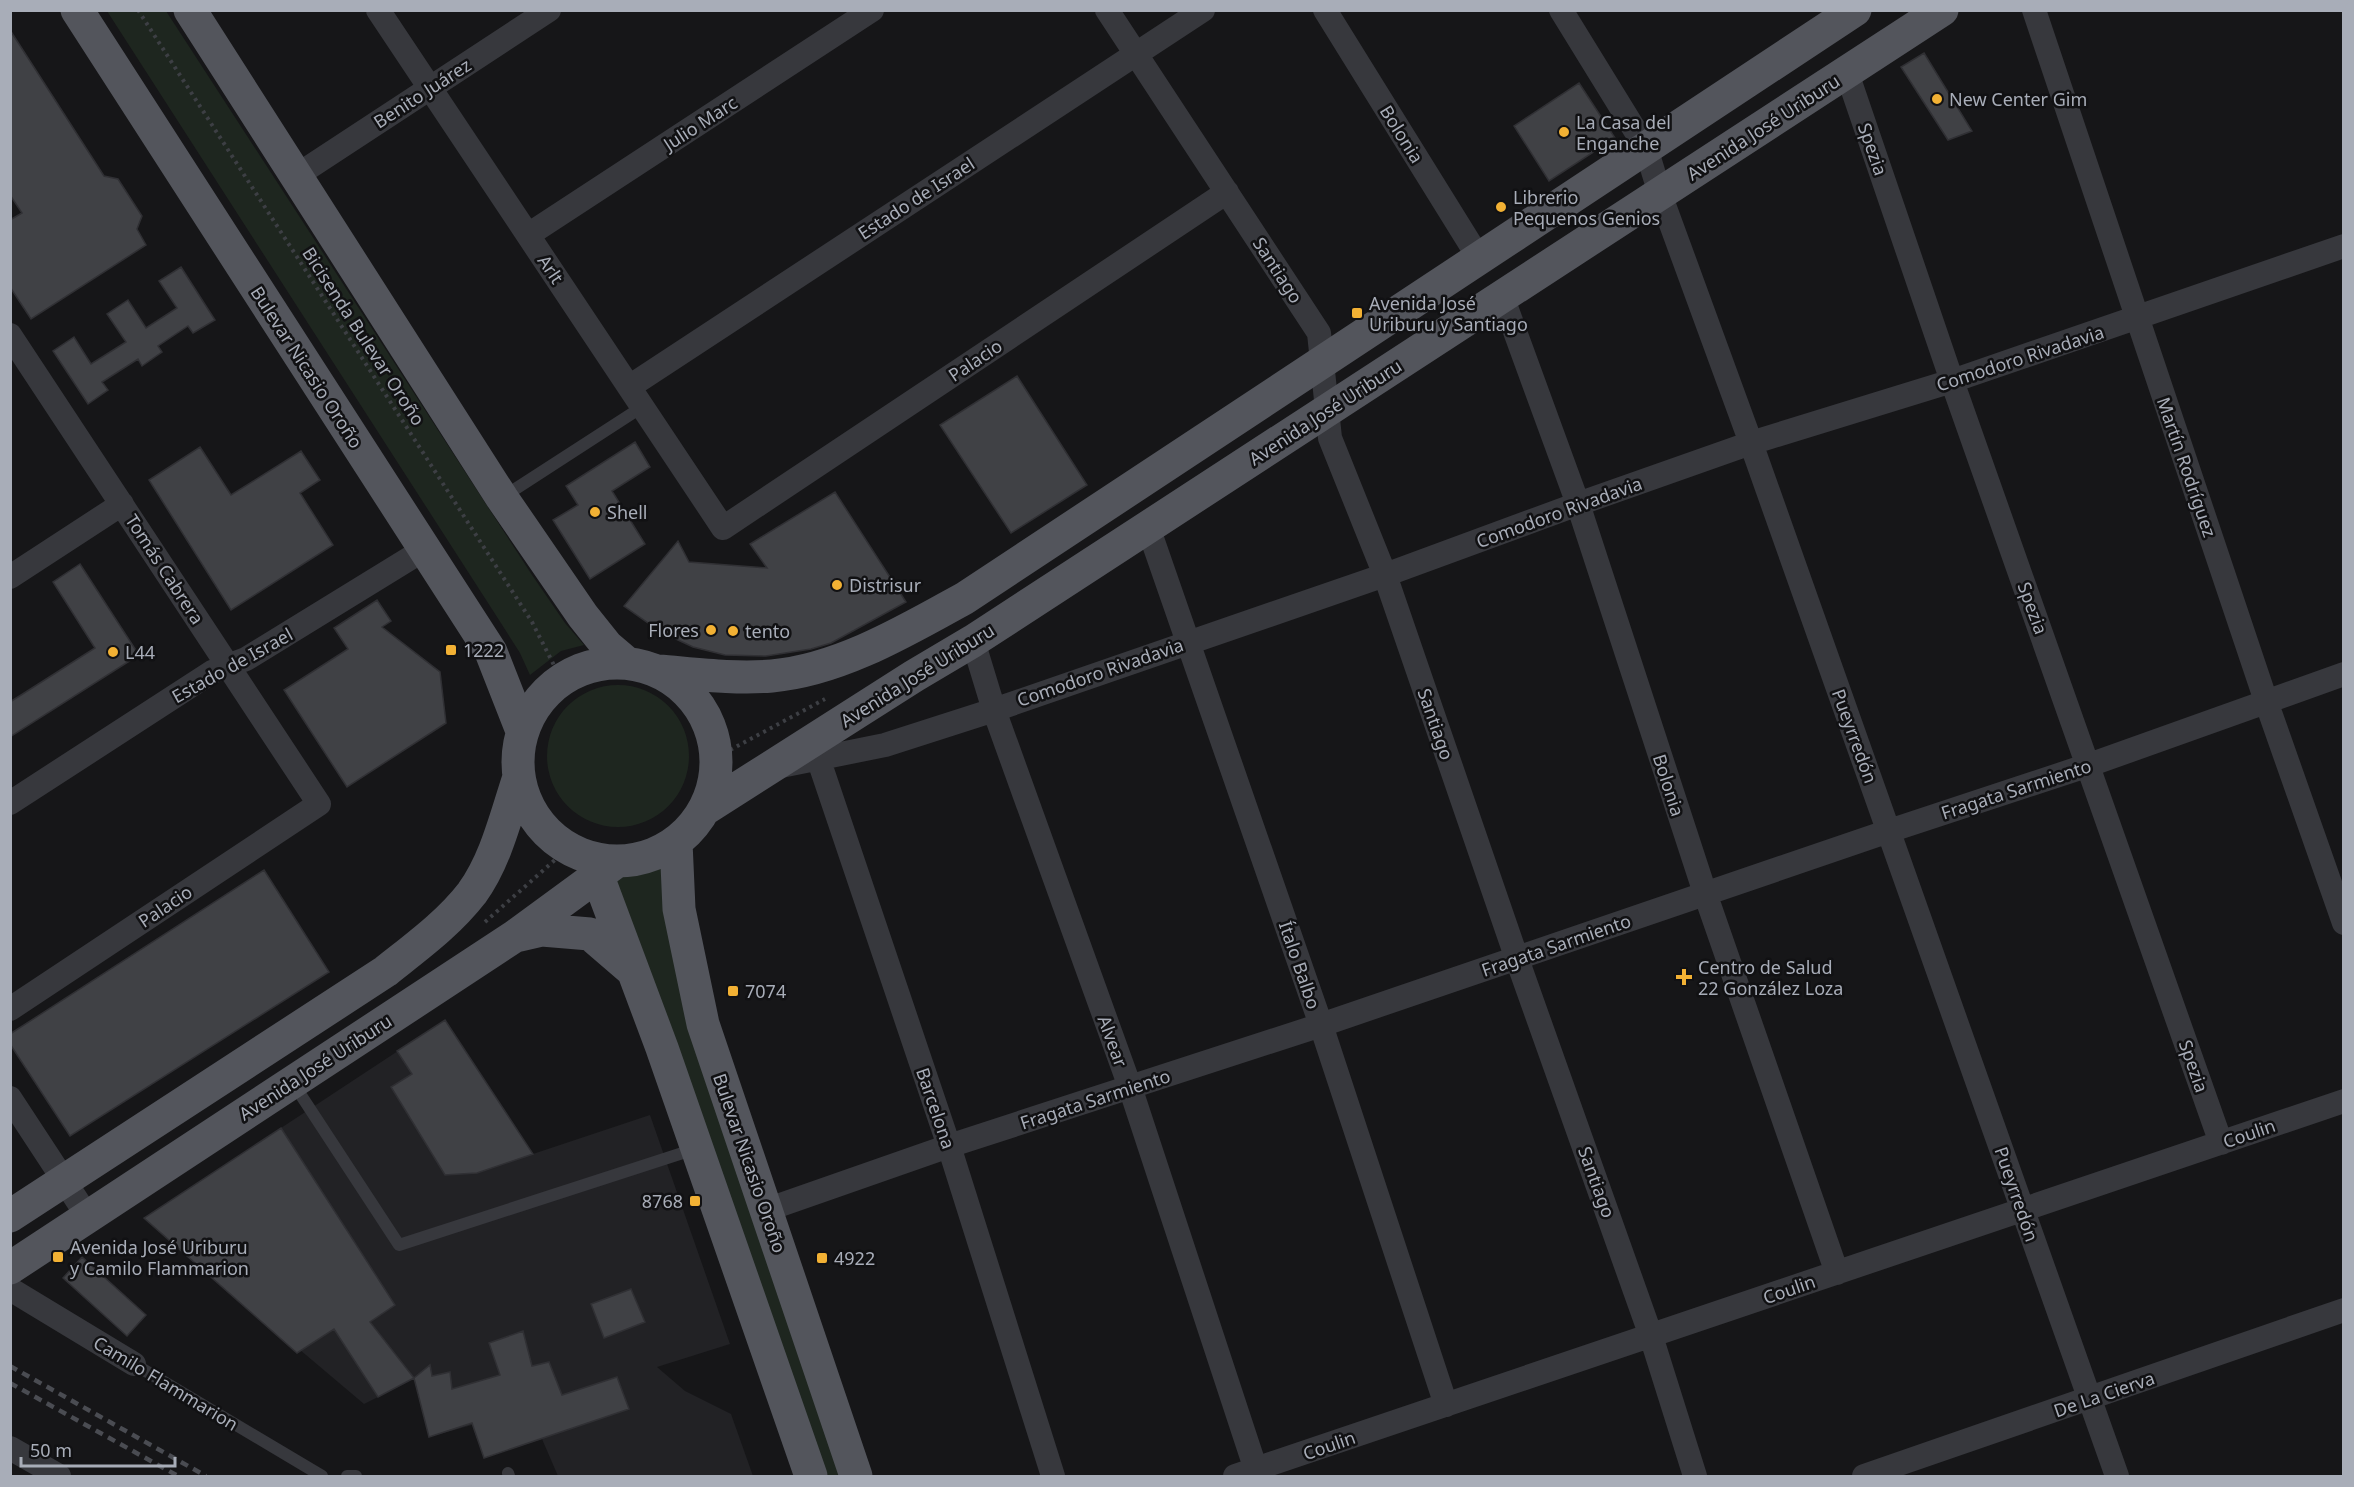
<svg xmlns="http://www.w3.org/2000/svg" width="2354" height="1487" viewBox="0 0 2354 1487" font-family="'Noto Sans',sans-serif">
<rect width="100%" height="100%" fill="#161618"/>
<path fill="#222225" d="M445,1020L533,1154L650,1115L730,1344L657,1367L685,1391L731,1414L753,1476H558L542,1439L484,1458L472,1425L429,1437L414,1379L364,1404L144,1218Z"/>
<path fill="#1e261f" d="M107,11H166L532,575L565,623L584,645L561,651L530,675L520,653L499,620Z
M547 756a71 71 0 1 1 142 0a71 71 0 1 1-142 0Z
M676,842L679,909L856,1476H811L598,875L616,862L641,859L659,852Z"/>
<path fill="#404145" stroke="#303034" stroke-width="1.5" d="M10,30L104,176L118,179L142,216L137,229L146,245L31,319L10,287V220L22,213L10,195Z
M1924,53L1972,131L1948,140L1901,67Z
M1579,83L1615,138L1549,181L1514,126Z
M181,267L215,320L193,333L188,326L158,346L162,352L142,366L138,359L102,382L108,390L88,404L53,351L74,337L91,364L126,342L107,314L128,300L146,328L177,308L159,281Z
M1017,376L1087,485L1011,533L940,425Z
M635,442L650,467L612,491L645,544L590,579L553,520L578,505L566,486Z
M200,447L231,495L301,451L320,480L300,493L333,545L231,610L149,480Z
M835,492L906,602L831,643L811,649L766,656L725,655L693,647L661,632L624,606L678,541L689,562L767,568L750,544Z
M80,564L139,655L10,737V702L95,648L53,582Z
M377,600L391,621L382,627L440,672L446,723L347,787L284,690L348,649L334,628Z
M264,870L329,972L70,1136L10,1044V1034Z
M445,1020L533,1154L477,1173L445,1175L391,1087L412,1074L397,1051Z
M281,1128L395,1305L370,1322L414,1378L378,1397L334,1329L297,1353L144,1218Z
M82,1257L146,1315L127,1336L63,1278Z
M631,1289L645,1322L604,1338L591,1304Z
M523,1331L532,1366L549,1362L562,1395L617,1377L629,1409L484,1458L472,1423L429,1437L414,1378L430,1365L432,1376L450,1372L452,1389L500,1375L489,1343Z"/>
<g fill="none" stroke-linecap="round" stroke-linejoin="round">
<path stroke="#3d3f44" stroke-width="4" stroke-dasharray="3 4.5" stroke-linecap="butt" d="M138,10L532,622L561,679
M717,757L825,699
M485,922L565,851"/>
<path stroke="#37383d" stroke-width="12" d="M503,497L642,407
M293,1083L399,1245L695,1149
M134,1364L322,1476
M508,1473L509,1476
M347,1476H356"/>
<path stroke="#37383d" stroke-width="24" d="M378,10L723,528L1227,192
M1107,10L1319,333L1330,438L1385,575L1517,959L1651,1336L1695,1476
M1325,10L1479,258
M1561,10L1646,148L1660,194L1751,443L2117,1476
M2034,10L2266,701L2344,923
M1847,73L1952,381L2221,1143
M296,176L549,10
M528,235L872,10
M1502,296L1578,504L1705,893L1837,1273
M10,335L319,804L10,1009
M629,387L1203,10
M1148,527L1321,1025L1446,1405
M10,577L122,504
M973,641L994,710L1130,1087L1258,1476
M813,743L949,1146L1053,1476
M781,766L885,745L994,710L1385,575L1578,504L1751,443L1952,381L2344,246
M10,803L212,672L246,659L425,549
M10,1098L88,1217
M766,1210L949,1146L1321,1025L1889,831L2089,765L2344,674
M10,1289L134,1364
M10,1448L59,1476
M1235,1476L2344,1101
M1864,1476L2344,1310"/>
<path stroke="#53555c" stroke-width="33" d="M77,10L491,652L522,731
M190,10L502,498L583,616L607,646L627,663
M518 762a99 99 0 1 1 198 0a99 99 0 1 1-198 0Z
M658,671C696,674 733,679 772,676C840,670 907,630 965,598L1855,10
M705,809L914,676L973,641L1942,10
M676,842L679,909L703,1024L856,1476
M591,858L662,1048L811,1476
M516,936L542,930L590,934L633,971
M10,1216L386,971C416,947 448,924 472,893C496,860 506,816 519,777
M10,1268L515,936L616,862"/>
<path stroke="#4a4c52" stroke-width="4.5" stroke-dasharray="8 6" stroke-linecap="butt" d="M10,1366L206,1476
M10,1383L178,1476"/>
</g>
<g fill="#f2b134" stroke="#111113" stroke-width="2">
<circle cx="1937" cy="99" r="6"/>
<circle cx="1564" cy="132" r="6"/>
<circle cx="1501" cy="207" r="6"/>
<rect x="1351" y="307" width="12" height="12" rx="3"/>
<circle cx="595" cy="512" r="6"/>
<circle cx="837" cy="585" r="6"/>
<circle cx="711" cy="630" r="6"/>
<circle cx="733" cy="631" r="6"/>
<rect x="445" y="644" width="12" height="12" rx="3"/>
<circle cx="113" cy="652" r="6"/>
<path d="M1681 968h6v6h6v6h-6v6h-6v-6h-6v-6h6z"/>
<rect x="727" y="985" width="12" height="12" rx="3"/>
<rect x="689" y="1195" width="12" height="12" rx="3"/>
<rect x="52" y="1251" width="12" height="12" rx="3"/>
<rect x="816" y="1252" width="12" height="12" rx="3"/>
</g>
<g text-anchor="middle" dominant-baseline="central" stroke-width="5" stroke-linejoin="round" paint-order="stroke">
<g font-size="18" fill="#a8adb8" stroke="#111113">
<text transform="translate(422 93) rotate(-33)">Benito Juárez</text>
<text transform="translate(700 123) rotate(-33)">Julio Marc</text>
<text transform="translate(1763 127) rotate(-33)">Avenida José Uriburu</text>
<text transform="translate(1402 134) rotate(58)">Bolonia</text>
<text transform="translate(1873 149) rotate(71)">Spezia</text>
<text transform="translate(916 198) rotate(-33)">Estado de Israel</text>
<text transform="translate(551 269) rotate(56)">Arlt</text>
<text transform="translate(1278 270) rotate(57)">Santiago</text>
<text transform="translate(364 336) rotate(57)">Bicisenda Bulevar Oroño</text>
<text transform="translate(2020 358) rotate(-18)">Comodoro Rivadavia</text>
<text transform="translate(975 360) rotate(-34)">Palacio</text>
<text transform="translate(307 367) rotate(57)">Bulevar Nicasio Oroño</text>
<text transform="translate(1325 412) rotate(-33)">Avenida José Uriburu</text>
<text transform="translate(2187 467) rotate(71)">Martín Rodríguez</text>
<text transform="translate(1559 512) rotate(-20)">Comodoro Rivadavia</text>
<text transform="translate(165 569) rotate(57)">Tomás Cabrera</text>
<text transform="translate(2033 608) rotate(70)">Spezia</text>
<text transform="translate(232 665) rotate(-29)">Estado de Israel</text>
<text transform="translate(1100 672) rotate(-19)">Comodoro Rivadavia</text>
<text transform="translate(917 675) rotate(-32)">Avenida José Uriburu</text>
<text transform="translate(1436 724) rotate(71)">Santiago</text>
<text transform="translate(1855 736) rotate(70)">Pueyrredón</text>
<text transform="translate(1669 785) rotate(72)">Bolonia</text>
<text transform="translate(2016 789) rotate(-18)">Fragata Sarmiento</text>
<text transform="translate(165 906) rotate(-34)">Palacio</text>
<text transform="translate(1556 945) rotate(-19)">Fragata Sarmiento</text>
<text transform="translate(1300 965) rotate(71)">Ítalo Balbo</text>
<text transform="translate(1113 1041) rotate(70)">Alvear</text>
<text transform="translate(2194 1066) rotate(71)">Spezia</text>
<text transform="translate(315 1067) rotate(-33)">Avenida José Uriburu</text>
<text transform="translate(1095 1099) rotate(-18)">Fragata Sarmiento</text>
<text transform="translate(936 1108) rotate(71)">Barcelona</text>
<text transform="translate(2249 1133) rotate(-19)">Coulin</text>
<text transform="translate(750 1163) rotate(71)">Bulevar Nicasio Oroño</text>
<text transform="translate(1597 1182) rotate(70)">Santiago</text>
<text transform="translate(2017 1194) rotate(71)">Pueyrredón</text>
<text transform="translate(1789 1289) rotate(-19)">Coulin</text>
<text transform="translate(166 1383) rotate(31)">Camilo Flammarion</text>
<text transform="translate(2104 1394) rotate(-19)">De La Cierva</text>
<text transform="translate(1329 1445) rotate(-19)">Coulin</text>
</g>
<g font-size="18" fill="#a8adb8" stroke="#111113" text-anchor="start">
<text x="1949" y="99">New Center Gim</text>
<text x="1576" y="122">La Casa del<tspan x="1576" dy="21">Enganche</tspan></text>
<text x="1513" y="197">Librerio<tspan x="1513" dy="21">Pequenos Genios</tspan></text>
<text x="1369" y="303">Avenida José<tspan x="1369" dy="21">Uriburu y Santiago</tspan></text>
<text x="607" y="512">Shell</text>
<text x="849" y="585">Distrisur</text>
<text x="699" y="630" text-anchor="end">Flores</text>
<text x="745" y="631">tento</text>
<text x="463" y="650">1222</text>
<text x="125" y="652">L44</text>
<text x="1698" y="967">Centro de Salud<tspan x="1698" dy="21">22 González Loza</tspan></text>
<text x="745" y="991">7074</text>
<text x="683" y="1201" text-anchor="end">8768</text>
<text x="70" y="1247">Avenida José Uriburu<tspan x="70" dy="21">y Camilo Flammarion</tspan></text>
<text x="834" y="1258">4922</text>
</g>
</g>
<rect width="2354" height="1487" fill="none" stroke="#a8adb8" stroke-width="24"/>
<path d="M21 1457v9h154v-9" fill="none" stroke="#a8adb8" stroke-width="3"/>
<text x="30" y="1457" font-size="18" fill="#a8adb8" stroke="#111113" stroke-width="4.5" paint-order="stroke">50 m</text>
</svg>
